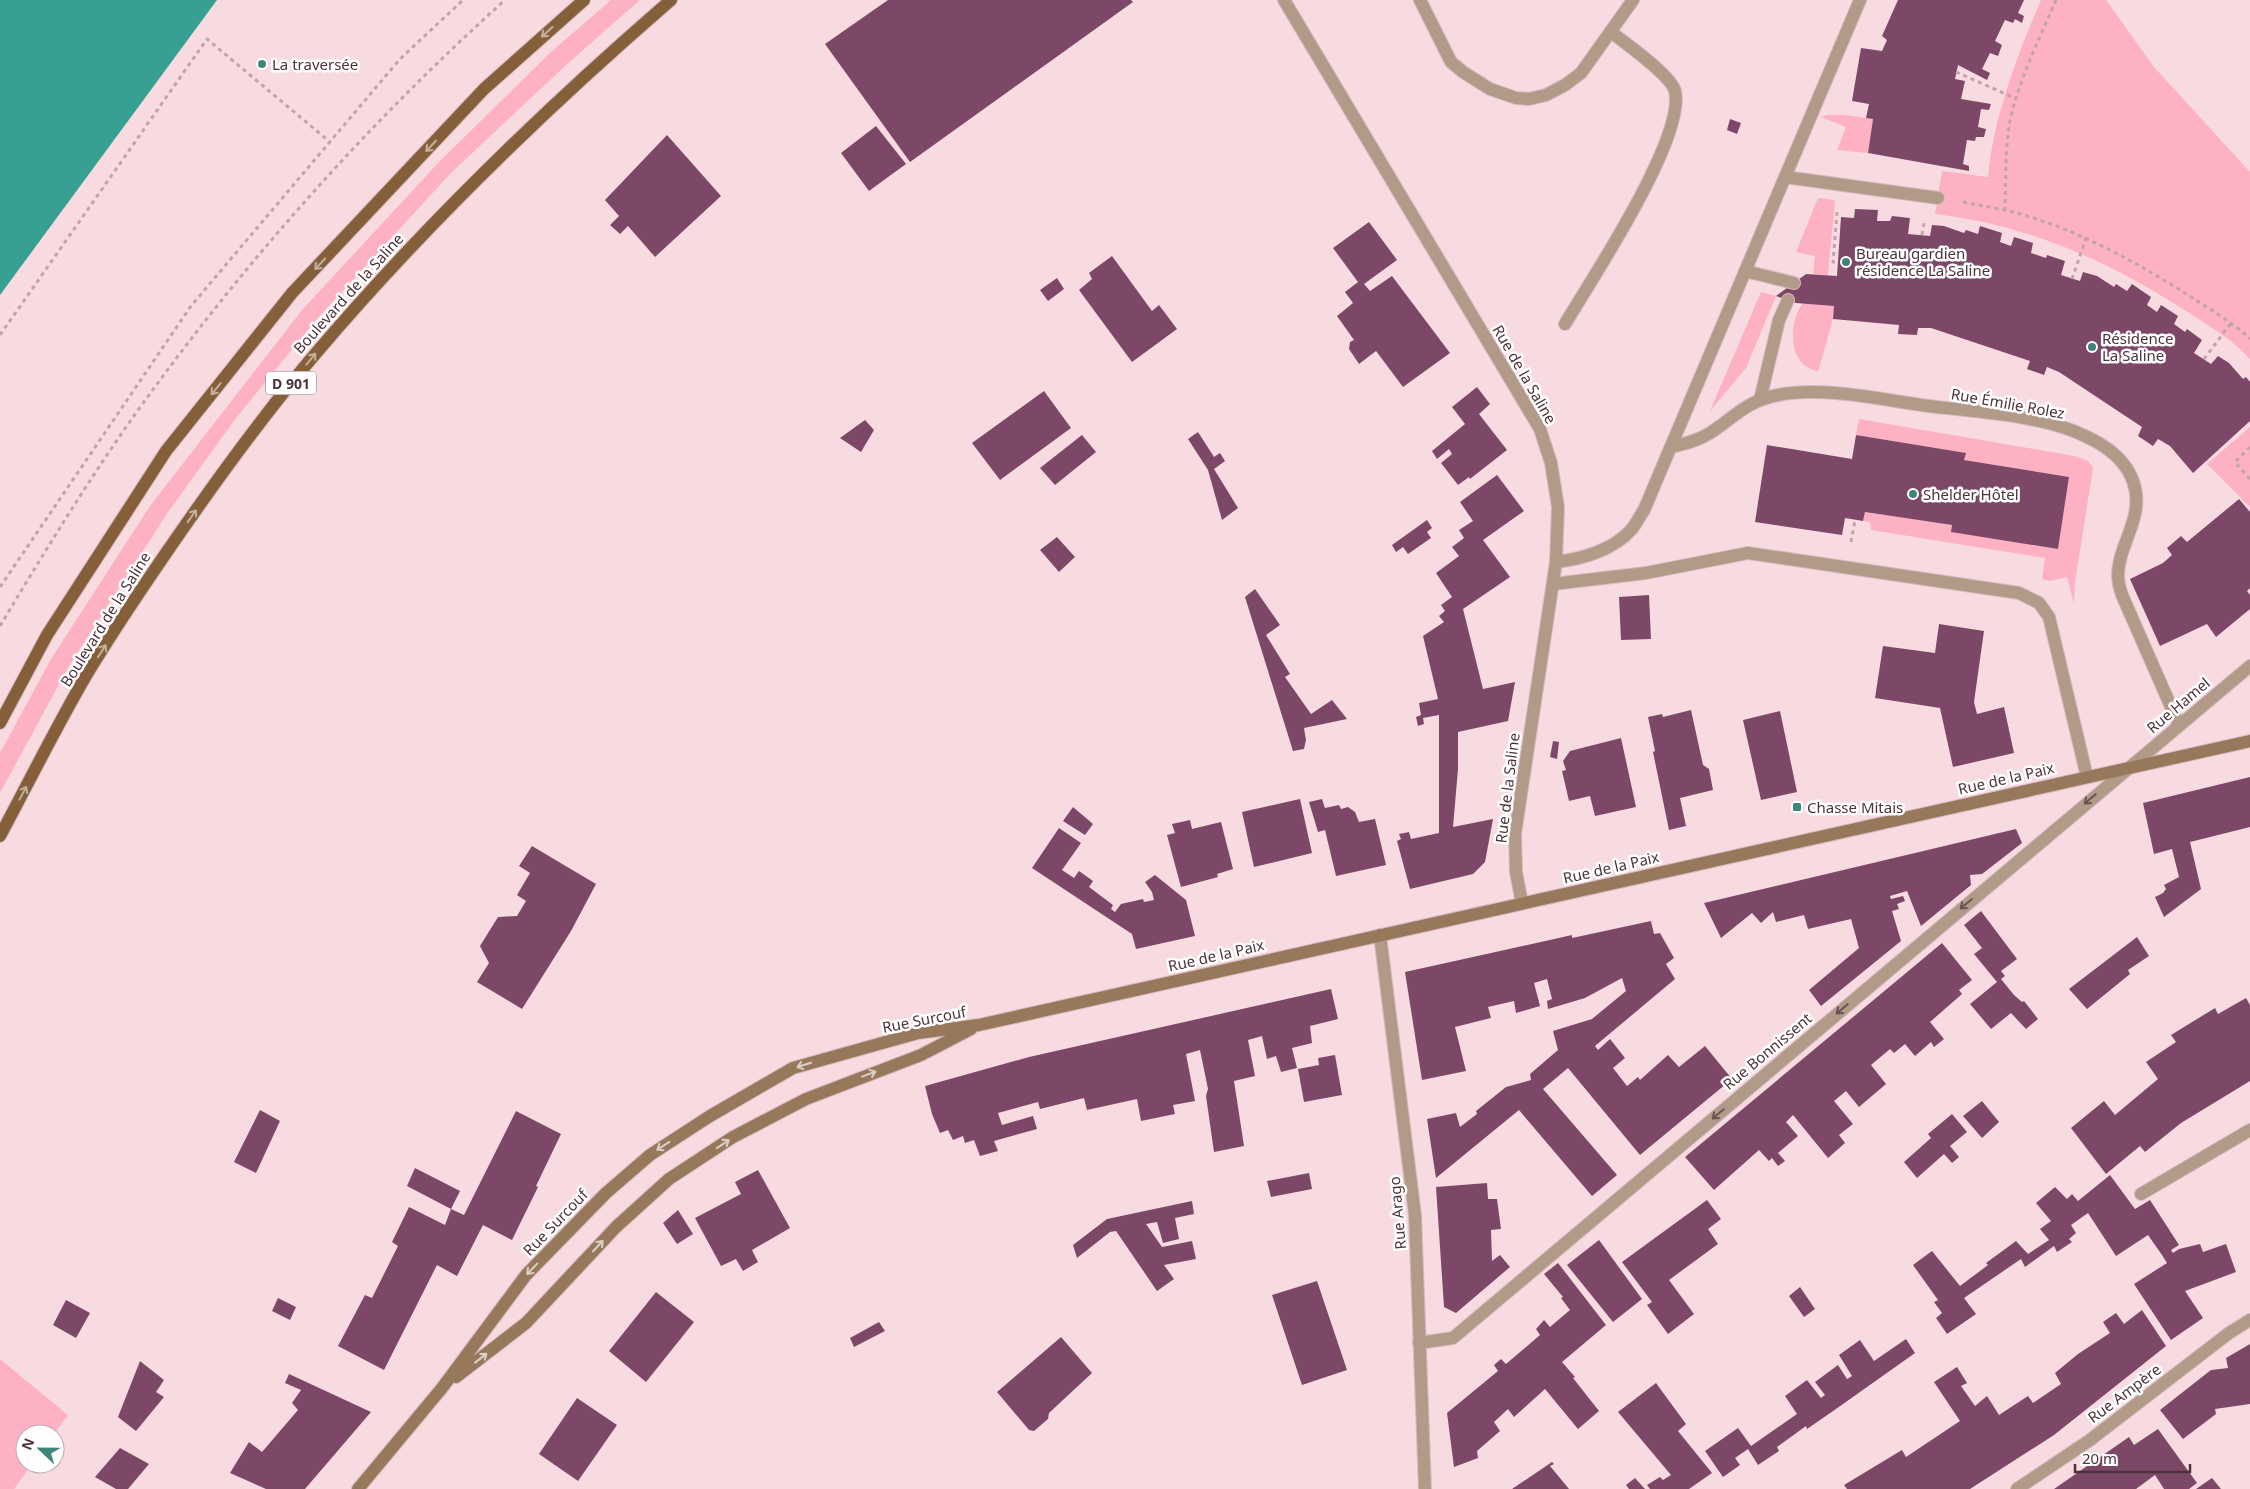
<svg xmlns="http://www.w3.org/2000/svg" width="2250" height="1489" viewBox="0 0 2250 1489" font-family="'Noto Sans',sans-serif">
<rect width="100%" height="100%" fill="#f8dbe0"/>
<path fill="#fdb1c3" d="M611,0H640L565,66L451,173L315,321L236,418L166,515L69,666L0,793V753L51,659L150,506L302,310L439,162L551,52Z
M2041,0H2106L2154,67L2250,172V359C2233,340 2211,327 2189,313C2111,262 2029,225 1935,214L1942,171L1988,177C1994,115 2017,56 2041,0Z
M1826,115H1845L1873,119L1868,153L1837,150L1846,127L1821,117Z
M1818,198L1835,200L1828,275L1813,274L1815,256L1796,252Z
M1761,292L1776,296L1746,368L1710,411Z
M1803,303L1834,306L1833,319L1818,372C1811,369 1803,366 1799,359C1789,344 1792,317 1803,303Z
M1859,419L2075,456L2088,461L2093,468L2075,582L2074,604L2067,577L2050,581L2042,579L2045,558L1871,530L1870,522L1863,521L1865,512L1952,525L2058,549L2069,477L1964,460L1965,453L1856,435Z
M2250,427V507L2207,464Z
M0,1359L68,1415L54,1434H25V1464H32L14,1489H0Z"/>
<path fill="#389f93" d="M0,0H217L0,295Z"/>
<path fill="#7d4868" d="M888,0H1131L1133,2L910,162L825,44Z
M1898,0H2024L2018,13L2024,16L2022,23L2015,19L2013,23L2005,20L1995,41L2002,45L1998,56L1990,53L1982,69L1990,73L1987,80L1958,65L1955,79L1965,81L1961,99L1991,104L1989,110L1981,109L1978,127L1986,129L1984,137H1976L1975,141L1967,140L1963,164L1969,166V171L1868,153L1873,119L1866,118L1869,104L1852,101L1861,48L1882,51L1887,40L1882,36Z
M1730,119L1741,123L1737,134L1727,130Z
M876,126L906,164L869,191L841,153Z
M667,135L721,196L655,257L628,226L620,234L610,225L619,216L605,200Z
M1855,209L1878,210L1877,221H1890L1892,216L1910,218L1908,234L1930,236L1932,225L1944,226L1964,233L1966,230L1978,234L1980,226L2002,233L2000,242L2011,246L2014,237L2033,243L2031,253L2046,258L2047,255L2065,261L2061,275L2080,281L2083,272L2097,276L2114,287L2116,284L2127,291L2132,284L2151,297L2147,305L2157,312L2161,305L2178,316L2174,324L2185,332L2187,329L2202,340L2194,353L2211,364L2218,356L2229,363L2243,379L2246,377L2250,382V421L2193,473L2170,446L2158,439L2153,446L2138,436L2142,427L2059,372L2047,367L2044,375L2027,369L2030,361L1931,328H1918L1917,335L1898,334L1899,325L1833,319L1834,306L1796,303L1776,296L1806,274L1837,276L1841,217L1854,218Z
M1369,222L1397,260L1364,284L1370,291L1392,276L1450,353L1403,387L1376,351L1359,364L1349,349L1350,342L1354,340L1337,316L1353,303L1345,292L1358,282L1333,248Z
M1112,256L1152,311L1159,305L1177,329L1132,362L1079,290L1092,279L1089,273Z
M1057,278L1064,289L1048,301L1040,290Z
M1477,387L1490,404L1479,414L1507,450L1470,479L1469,477L1458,485L1441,463L1452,454L1449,449L1437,459L1432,451L1465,424L1452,407Z
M1044,391L1071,428L1000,480L972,443Z
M865,420L874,430L861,452L840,438Z
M1198,432L1214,457L1220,453L1225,461L1214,469L1238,508L1222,520L1208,470L1188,439Z
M1082,435L1096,452L1055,485L1040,468Z
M1856,435L1966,453L1964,460L2069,477L2058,549L1951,532L1952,525L1865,512L1863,521L1845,518L1842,535L1755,522L1767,445L1852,459Z
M1497,475L1524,511L1483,540L1510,577L1463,609L1483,689L1515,682L1508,721L1458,732V769L1453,827L1493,819L1485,862L1473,874L1410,889L1397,841L1401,839L1399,834L1409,832L1411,839L1439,833V715L1423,718L1424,724L1418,726L1416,717L1421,715L1419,703L1438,699L1423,636L1444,622L1439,616L1445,611L1441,605L1452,597L1436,573L1459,556L1452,547L1464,538L1459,530L1473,521L1460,502Z
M2239,499L2250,512V588L2247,591L2250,595V609L2216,637L2207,624L2160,646L2130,579L2163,563L2172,555L2167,548L2181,536L2187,542Z
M1427,520L1432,528L1427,532L1431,538L1408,554L1403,547L1396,552L1392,545Z
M1057,537L1075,557L1059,572L1040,550Z
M1255,589L1280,625L1266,635L1290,674L1285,677L1311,714L1332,700L1347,719L1304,728L1306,740L1304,749L1293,751L1245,597Z
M1649,595L1651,639L1621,640L1619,597Z
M1939,624L1984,631L1974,702L1977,714L2004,707L2014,753L1953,767L1940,708L1875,698L1883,646L1935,653Z
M1691,710L1703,765L1709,769L1713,790L1680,798L1686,826L1669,830L1653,752L1655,751L1648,717L1662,714L1663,717Z
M1780,711L1797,792L1761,800L1743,720Z
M1621,738L1636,807L1595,816L1590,796L1569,801L1562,771L1566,770L1563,761L1570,751Z
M1553,741L1559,742L1557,759L1550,757Z
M2250,777V827L2190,842L2201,889L2164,917L2155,897L2163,893L2166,889L2164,885L2179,877L2172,849L2154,854L2143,803Z
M1300,799L1312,853L1254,867L1242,812Z
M1322,799L1325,808L1339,805L1341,809L1348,807L1355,812L1359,822L1375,819L1386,865L1336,876L1325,830L1318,832L1309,802Z
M1073,807L1093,824L1085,835L1063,821Z
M1190,820L1192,829L1221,822L1233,869L1217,874L1218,877L1181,887L1167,835L1175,833L1172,824Z
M1059,828L1081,843L1062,870L1074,878L1079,871L1093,881L1089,887L1113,905L1111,909L1115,912L1121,904L1143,899L1144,902L1154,900L1152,892L1145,882L1155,875L1186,900L1195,936L1136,949L1132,934L1032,868Z
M2016,829L2022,843L1982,874L1970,875L1971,885L1921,926L1907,891L1890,896L1891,899L1903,896L1905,901L1897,904L1899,909L1892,911L1901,941L1821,1006L1809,990L1859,948L1851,919L1808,929L1804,915L1776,922L1773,912L1761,923L1752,913L1721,938L1704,903Z
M532,846L596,884L571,931L522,1009L477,982L489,963L480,946L498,917L517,916L526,901L517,895L530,873L519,866Z
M1981,911L2017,959L2001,971L2005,976L2001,979L2014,995L2022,1002L2024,1001L2038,1019L2026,1029L2011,1013L1991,1029L1970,1004L1997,982L1974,954L1982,948L1964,925Z
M1651,921L1654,934L1660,933L1674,958L1666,964L1675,979L1595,1046L1598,1050L1610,1039L1625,1058L1613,1068L1627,1086L1638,1077L1640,1080L1668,1055L1679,1067L1705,1046L1732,1079L1640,1155L1568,1068L1562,1073L1543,1089L1617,1175L1592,1196L1519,1110L1436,1178L1427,1119L1456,1113L1460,1127L1477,1114L1476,1111L1506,1087L1531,1080L1530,1074L1558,1050L1553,1031L1592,1019L1626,991L1622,978L1585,998L1548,1009L1547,1001L1552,999L1547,979L1534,983L1540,1006L1516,1013L1514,1001L1488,1007L1491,1018L1455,1027L1466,1071L1422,1080L1405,972L1572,935V938Z
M2137,937L2149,956L2128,970L2130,974L2087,1009L2069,989Z
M1942,943L1972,980L1959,990L1962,994L1930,1022L1944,1039L1934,1047L1931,1042L1915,1056L1905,1044L1894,1053L1890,1049L1871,1065L1886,1084L1859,1107L1846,1091L1834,1101L1853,1124L1839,1135L1845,1143L1828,1158L1793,1115L1786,1122L1798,1136L1778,1153L1785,1161L1778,1166L1772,1158L1769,1161L1759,1150L1714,1190L1685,1157Z
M1331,989L1338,1019L1310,1026L1312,1043L1292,1048L1297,1068L1281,1072L1276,1056L1267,1059L1262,1036L1248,1040L1255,1076L1234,1081L1244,1146L1214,1152L1206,1096L1208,1089L1200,1050L1186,1054L1195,1101L1173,1105L1175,1114L1141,1121L1137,1099L1087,1110L1084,1098L1040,1109L1038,1102L998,1113L1002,1125L1033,1116L1037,1129L994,1141L998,1151L980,1156L974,1140L965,1143L963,1136L953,1140L948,1130L940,1133L932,1114L925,1086L1029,1057Z
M2246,998L2250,1005V1081L2181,1123L2145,1152L2140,1146L2106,1174L2071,1128L2104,1101L2115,1115L2158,1079L2146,1062L2176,1042L2171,1035L2215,1008L2218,1014Z
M1335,1055L1342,1095L1304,1102L1298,1069L1319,1065L1318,1058Z
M1982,1101L1999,1122L1982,1138L1963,1116Z
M260,1110L280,1121L256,1173L234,1162Z
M516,1111L561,1134L536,1186L538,1187L512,1240L483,1225L457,1276L437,1265L384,1370L338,1346L365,1295L372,1298L398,1246L392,1242L409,1207L445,1225L451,1209L464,1215Z
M1952,1114L1967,1132L1950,1146L1959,1157L1952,1163L1944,1154L1917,1178L1904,1162L1931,1138L1928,1134Z
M415,1168L460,1191L451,1209L407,1186Z
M758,1170L790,1228L752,1250L758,1262L743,1271L736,1259L721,1266L695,1218L741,1194L735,1182Z
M1309,1173L1312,1189L1271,1197L1267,1181Z
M2110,1175L2135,1209L2150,1200L2179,1245L2171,1250L2173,1253L2179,1249L2200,1244L2203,1252L2226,1244L2236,1272L2185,1291L2203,1318L2171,1340L2134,1284L2167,1263L2162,1255L2148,1235L2116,1256L2088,1213L2071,1225L2076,1233L2069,1239L2072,1242L2057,1252L2054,1246L2025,1267L2021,1259L1964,1298L1976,1314L1947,1334L1936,1318L1942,1313L1934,1302L1938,1300L1913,1265L1932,1251L1960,1286L1988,1265L1986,1263L2016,1241L2028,1254L2049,1240L2040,1229L2051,1221L2036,1203L2055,1187L2067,1199L2072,1194L2078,1201Z
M1487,1183L1488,1199H1497L1501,1229L1491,1230L1492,1261L1500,1255L1510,1267L1456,1313L1444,1307L1436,1187Z
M1707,1200L1721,1219L1708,1229L1718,1244L1669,1280L1694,1314L1668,1334L1647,1305L1652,1302L1622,1262Z
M1192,1201L1194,1214L1175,1218L1179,1239L1163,1243L1157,1222L1146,1224L1162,1247L1192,1241L1196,1259L1164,1265L1174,1279L1157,1291L1116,1231L1110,1232L1077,1258L1073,1245L1107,1219Z
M678,1210L693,1234L677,1244L663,1223Z
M1599,1240L1642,1299L1613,1322L1567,1265Z
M1558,1263L1606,1325L1562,1362L1575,1377L1573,1378L1599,1411L1578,1429L1545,1389L1514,1417L1508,1409L1494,1422L1500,1431L1477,1451L1478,1458L1454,1467L1447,1413L1498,1371L1494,1365L1501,1359L1506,1364L1540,1335L1536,1329L1544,1320L1550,1327L1570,1310L1561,1298L1563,1297L1544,1274Z
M1317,1281L1347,1370L1302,1385L1272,1295Z
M1800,1287L1815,1309L1804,1317L1789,1296Z
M656,1292L694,1322L646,1382L609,1351Z
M278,1298L296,1307L290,1320L272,1311Z
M66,1300L90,1313L76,1338L53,1325Z
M2142,1310L2166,1346L2054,1435L1970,1489H1847L1844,1485L1902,1450L1906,1457L1960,1421L1934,1382L1957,1367L1967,1383L1961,1386L1975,1406L1987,1396L1999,1415L2028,1396L2033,1403L2061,1384L2055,1373L2078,1354L2110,1333L2103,1322L2116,1313L2124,1324Z
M879,1322L885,1331L854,1347L850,1338Z
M1061,1337L1092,1373L1049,1413L1048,1419L1034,1431L1029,1430L997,1392Z
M1906,1339L1915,1353L1836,1409L1807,1429L1806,1426L1777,1447L1779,1451L1758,1465L1748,1449L1735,1458L1740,1465L1723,1477L1705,1451L1738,1428L1751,1446L1797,1414L1785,1396L1807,1380L1821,1398L1825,1395L1815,1382L1838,1365L1847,1379L1852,1376L1839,1355L1860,1340L1874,1361Z
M2250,1344V1404L2215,1409L2216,1414L2183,1439L2160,1410L2211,1370L2228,1368L2226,1358Z
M140,1361L164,1380L156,1392L164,1397L136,1431L118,1417Z
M289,1374L371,1412L305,1489H266L230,1473L249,1442L262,1452L298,1410L292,1403L301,1390L285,1383Z
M1656,1383L1686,1424L1678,1431L1712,1473L1689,1489H1650L1647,1485L1660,1477L1663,1480L1671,1475L1618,1412Z
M577,1398L617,1425L578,1481L539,1454Z
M2158,1429L2197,1483L2189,1489H2164L2155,1475L2136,1489H2054L2129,1437L2134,1445Z
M120,1448L149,1464L128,1489H116L95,1477Z
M1552,1462L1554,1464L1550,1466L1569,1489H1512Z
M1635,1478L1645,1489H1629L1626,1485Z
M2212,1478L2221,1489H2196Z"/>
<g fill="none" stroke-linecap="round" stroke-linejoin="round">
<defs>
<path id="service" d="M1420,0L1451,62L1463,72L1490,89L1516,98L1529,99L1546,95L1565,85L1581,73L1633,0
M1785,177L1938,198
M1745,271L1794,283
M1565,324C1591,280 1686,138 1675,91C1671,75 1625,43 1611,32
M1760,400L1779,320L1788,300
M1671,447C1685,444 1697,441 1710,433C1735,417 1746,401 1778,395C1824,386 1882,400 1929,406C1976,412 2042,415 2085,436C2105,445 2125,459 2133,481C2146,517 2118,543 2118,576C2118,582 2120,589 2122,595L2179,725
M1556,562C1582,559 1613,550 1631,530C1636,524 1640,516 1644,510L1860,0
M1553,584L1646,573L1748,553L2019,593L2039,603L2049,617L2087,777"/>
<path id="minor" d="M1284,0L1540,429L1551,463L1558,507L1556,562L1515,834L1516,872L1522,903
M2141,1194L2250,1130
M1419,1343L1453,1338L2250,666
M2017,1489L2090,1440L2229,1333L2250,1320"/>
<path id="tertiary" d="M1380,935L1415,1215L1425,1489"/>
<path id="secondary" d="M456,1377L526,1323L616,1227L669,1179L733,1137L806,1099L921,1055L971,1029
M358,1489L442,1388L526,1275L606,1193L650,1155L710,1116L793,1068L918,1033L979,1025L2250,741"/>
<path id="primary" d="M0,723L47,635L166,451L292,293L484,89L584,0
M0,836C29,782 56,727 87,674C111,634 138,594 164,556C212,486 262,416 317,352C425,225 545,109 671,0"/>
</defs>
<use href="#service" stroke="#d6b9bf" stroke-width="14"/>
<use href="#minor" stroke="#d6b9bf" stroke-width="14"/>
<use href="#tertiary" stroke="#d6b9bf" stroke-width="14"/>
<use href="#secondary" stroke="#d6b9bf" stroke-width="14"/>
<use href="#primary" stroke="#d6b9bf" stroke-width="14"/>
<path stroke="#c1a4aa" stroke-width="3" stroke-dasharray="4 4" stroke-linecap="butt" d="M2056,0C2040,37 2016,86 2009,126C2005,154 2006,182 2005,210C2072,226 2133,260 2191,297C2211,310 2233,322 2250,339
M1956,72L2017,99
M1963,202L2005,210
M1837,212L1833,262H1838
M1922,235L1924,223
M2072,279L2086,238
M0,335L207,39L330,142
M2204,359L2231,323
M2250,447L2235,462L2250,479
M1851,542L1855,520
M0,587L191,306L400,59L463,0
M0,626C42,556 84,487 131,420C240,267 365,126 505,0"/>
<use href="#service" stroke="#b19b88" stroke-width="12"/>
<use href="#minor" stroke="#b19b88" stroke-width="12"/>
<use href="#tertiary" stroke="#b19b88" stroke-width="12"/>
<use href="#secondary" stroke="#97785b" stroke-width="12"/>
<use href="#primary" stroke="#845f3a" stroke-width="12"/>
</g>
<defs><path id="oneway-shaft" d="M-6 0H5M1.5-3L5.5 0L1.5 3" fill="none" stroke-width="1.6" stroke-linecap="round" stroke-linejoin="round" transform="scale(1.25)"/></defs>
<g stroke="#c2af9c">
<use href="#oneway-shaft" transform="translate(547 32) rotate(138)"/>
<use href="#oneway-shaft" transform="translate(431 146) rotate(133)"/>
<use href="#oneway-shaft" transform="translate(320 264) rotate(133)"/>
<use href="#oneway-shaft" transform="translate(311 359) rotate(-51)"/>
<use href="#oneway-shaft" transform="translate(216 389) rotate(129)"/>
<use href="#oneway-shaft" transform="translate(192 516) rotate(-55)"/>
<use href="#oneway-shaft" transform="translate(102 651) rotate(-57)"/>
<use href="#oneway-shaft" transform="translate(23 793) rotate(-62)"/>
</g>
<g stroke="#6c5251">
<use href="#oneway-shaft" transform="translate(2090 799) rotate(140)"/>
<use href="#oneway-shaft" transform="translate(1966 904) rotate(140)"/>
<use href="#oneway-shaft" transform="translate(1842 1009) rotate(140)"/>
<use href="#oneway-shaft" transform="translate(1718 1114) rotate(140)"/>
</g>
<g stroke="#dbd0c6">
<use href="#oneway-shaft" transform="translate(804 1065) rotate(163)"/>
<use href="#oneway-shaft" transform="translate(869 1074) rotate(-20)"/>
<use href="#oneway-shaft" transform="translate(723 1144) rotate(-33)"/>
<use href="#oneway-shaft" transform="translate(663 1146) rotate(147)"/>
<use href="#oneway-shaft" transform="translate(598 1246) rotate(-47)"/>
<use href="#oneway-shaft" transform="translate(532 1269) rotate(134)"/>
<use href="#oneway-shaft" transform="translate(481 1358) rotate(-38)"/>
</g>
<g fill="#3e847b" stroke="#fff" stroke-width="2">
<circle cx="262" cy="64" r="5"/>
<circle cx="1846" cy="262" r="5"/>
<circle cx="2092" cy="347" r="5"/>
<circle cx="1913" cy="494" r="5"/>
<rect x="1792" y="802" width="10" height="10" rx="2.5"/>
</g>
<g text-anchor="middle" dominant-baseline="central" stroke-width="5" stroke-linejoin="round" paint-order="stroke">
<rect fill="#fff" stroke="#837074" stroke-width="1" x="266" y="371.5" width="50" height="23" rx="4"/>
<g font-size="14" font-weight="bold" fill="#4e3239">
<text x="291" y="383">D 901</text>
</g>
<g font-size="15" fill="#4e3239" stroke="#fff" text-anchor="start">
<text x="272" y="64">La traversée</text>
<text x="1856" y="253">Bureau gardien<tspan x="1856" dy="17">résidence La Saline</tspan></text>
<text x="2102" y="338">Résidence<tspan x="2102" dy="17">La Saline</tspan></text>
<text x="1923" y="494">Shelder Hôtel</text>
<text x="1807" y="807">Chasse Mitais</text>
</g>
<g font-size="15" fill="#4e3239" stroke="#fff">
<text transform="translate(348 293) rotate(-48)">Boulevard de la Saline</text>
<text transform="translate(1525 374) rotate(60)">Rue de la Saline</text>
<text transform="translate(2008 403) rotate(10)">Rue Émilie Rolez</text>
<text transform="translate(105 619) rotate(-58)">Boulevard de la Saline</text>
<text transform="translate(2178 705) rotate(-40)">Rue Hamel</text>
<text transform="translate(2006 778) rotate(-13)">Rue de la Paix</text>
<text transform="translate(1507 788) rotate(-83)">Rue de la Saline</text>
<text transform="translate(1611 867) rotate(-13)">Rue de la Paix</text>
<text transform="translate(1216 955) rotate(-13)">Rue de la Paix</text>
<text transform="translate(924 1019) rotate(-11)">Rue Surcouf</text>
<text transform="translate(1767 1051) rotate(-40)">Rue Bonnissent</text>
<text transform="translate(1397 1213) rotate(-95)">Rue Arago</text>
<text transform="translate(555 1222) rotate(-46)">Rue Surcouf</text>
<text transform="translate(2124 1393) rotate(-37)">Rue Ampère</text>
</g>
</g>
<g transform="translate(40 1449) rotate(292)"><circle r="24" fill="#ffffff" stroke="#b8adb0"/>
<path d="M0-4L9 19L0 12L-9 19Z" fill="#3e847b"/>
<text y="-8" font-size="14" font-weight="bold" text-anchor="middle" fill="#4e3239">N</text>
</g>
<path d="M2075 1464v8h115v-8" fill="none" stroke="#4e3239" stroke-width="2.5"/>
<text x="2082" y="1464" font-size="15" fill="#4e3239" stroke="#ffffff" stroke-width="4" paint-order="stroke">20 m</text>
</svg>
